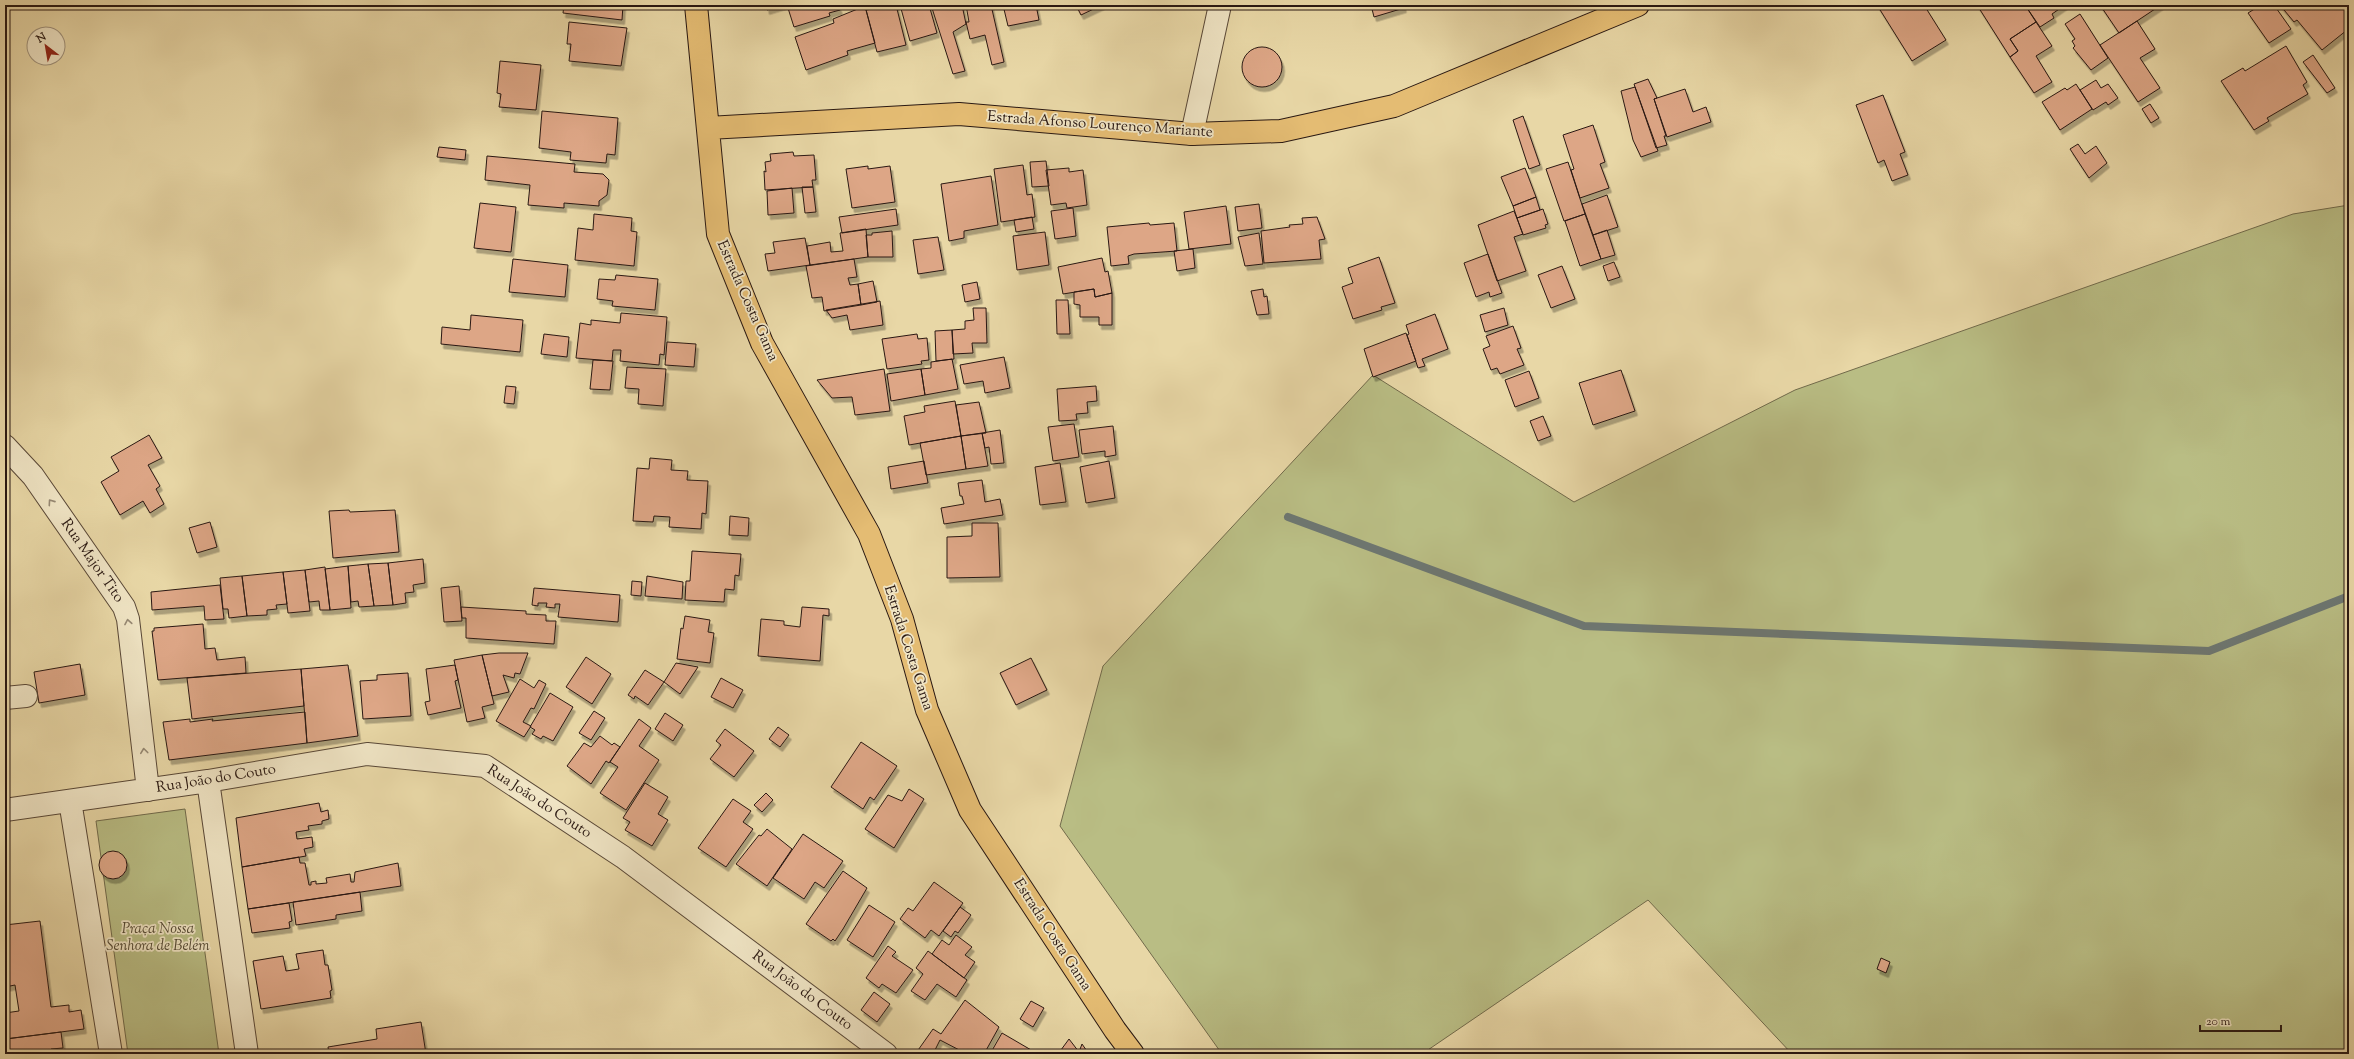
<svg xmlns="http://www.w3.org/2000/svg" width="2354" height="1059" viewBox="0 0 2354 1059" font-family="'Sorts Mill Goudy',serif">
<defs>
<filter id="shadow"><feDropShadow dx="2.5" dy="4.5" stdDeviation="0" flood-color="#0004"/></filter>
</defs>
<rect width="100%" height="100%" fill="#e8d7a6"/>
<filter id="stains"><feTurbulence type="fractalNoise" baseFrequency=".005" numOctaves="4"/><feColorMatrix values="0 0 0 0 .2 0 0 0 0 .09 0 0 0 0 .02 0 0 0 .5 -.17"/></filter>
<radialGradient id="worn" r=".72"><stop offset=".6" stop-color="#630" stop-opacity="0"/><stop offset="1" stop-color="#630" stop-opacity=".3"/></radialGradient>
<path fill="#b9bd84" stroke="#716a4b" d="M2349,205V1054H1792L1648,900L1422,1054H1222L1060,826L1103,666L1373,375L1574,502L1795,390L2293,214Z
M185,809L219,1054H128L96,821Z"/>
<g fill="none" stroke-linecap="round" stroke-linejoin="round">
<path stroke="#6d7772" stroke-width="8" d="M1288,517L1584,626L2209,651L2349,596"/>
</g>
<path fill="#dda686" stroke="#291812" filter="url(#shadow)" d="M564,5H623L622,20L563,13Z
M766,5H783L767,10Z
M787,5H838L840,10L829,13L830,16L794,27Z
M896,5L906,45L877,52L866,10Z
M900,5H929L937,33L910,41Z
M931,5H962L966,24L953,32L965,71L953,74Z
M966,5H991L1004,62L992,65L985,35L970,39L966,22H969Z
M1003,5H1036L1039,20L1008,26Z
M1076,5H1102L1081,15Z
M1371,5H1403L1404,8L1374,17Z
M1877,5H1924L1946,40L1912,61Z
M1977,5H2025L2036,22L2010,39L2018,51L2010,57Z
M2025,5H2065L2052,14L2054,18L2040,27Z
M2100,5H2161L2119,33Z
M2261,5H2274L2291,29L2269,43L2248,13Z
M2280,5H2349V25L2347,30L2322,50L2297,20L2294,22Z
M865,6L875,43L847,51L848,55L806,70L795,37L834,23L833,19Z
M2080,14L2108,58L2091,70L2073,48L2075,46L2072,41L2075,39L2065,24Z
M2137,21L2155,49L2140,58L2160,88L2138,102L2100,45Z
M569,22L627,28L621,66L569,61L571,44H567Z
M2036,22L2052,46L2036,56L2052,82L2034,93L2010,57L2018,51L2010,39Z
M2286,46L2307,82L2303,85L2308,94L2267,118L2269,121L2254,130L2221,81L2243,68L2245,71Z
M1242 67a20 20 0 1 1 40 0a20 20 0 1 1-40 0Z
M2313,55L2335,88L2327,93L2303,62Z
M500,61L541,65L536,110L499,107L501,94L497,93Z
M1648,79L1657,98L1654,99L1666,136H1664L1667,145L1656,148L1634,84Z
M2096,80L2101,88L2108,84L2118,98L2108,105L2106,102L2093,110L2080,90Z
M2076,84L2092,109L2060,130L2042,102L2065,88L2067,90Z
M1635,87L1658,151L1641,157L1633,140L1621,91Z
M1685,89L1693,112L1706,107L1711,122L1667,137L1654,99Z
M1883,95L1905,152L1900,154L1908,175L1892,181L1884,160L1878,163L1856,105Z
M2150,104L2159,118L2151,123L2142,109Z
M542,111L618,118L615,155L607,154L606,163L570,160L571,152L539,148Z
M1523,116L1540,165L1529,169L1513,120Z
M1593,125L1605,162L1600,164L1609,188L1580,198L1571,170L1574,169L1563,135Z
M2078,144L2085,154L2096,146L2107,163L2089,178L2070,149Z
M439,147L466,150L465,160L437,157Z
M793,152L794,156L814,155L816,180H812L813,187L765,190L764,171L766,172L765,162L771,161L770,154Z
M487,156L575,164L574,172L603,174L609,180L607,195L599,201V206L564,203V208L528,205L530,185L485,180Z
M1046,161L1049,186L1032,187L1030,162Z
M1568,162L1585,214L1564,221L1546,169Z
M1023,165L1027,195L1032,194L1035,217L1001,222L994,169Z
M868,166V169L890,166L895,202L852,208L846,169Z
M1069,168V172L1083,170L1087,205L1067,208L1066,203L1051,205L1046,170Z
M1525,168L1536,197L1513,206L1501,177Z
M991,176L998,225L964,231V238L949,241L941,184Z
M802,187H813L816,212L805,213Z
M792,188L794,213L768,215L767,191Z
M1607,195L1618,227L1593,235L1582,204Z
M1536,197L1540,210L1517,218L1513,206Z
M480,203L516,207L511,252L474,248Z
M1259,204L1262,228L1238,231L1235,207Z
M1226,206L1231,244L1189,249L1184,212Z
M1073,208L1076,236L1055,239L1051,211Z
M896,209L898,225L842,233L839,217Z
M1543,209L1548,224L1545,225L1546,228L1523,235L1517,218Z
M1514,211L1523,234L1514,237L1526,271L1497,281L1478,225Z
M594,214L632,218L631,231L637,232L634,266L575,260L578,228L593,230Z
M1585,214L1601,259L1580,266L1565,221Z
M1032,217L1034,229L1016,232L1014,220Z
M1317,217L1325,239L1319,240L1321,259L1264,263L1261,231L1290,227L1289,225L1303,224L1302,218Z
M1149,223L1150,225L1174,223L1177,251L1134,254L1128,256L1129,264L1111,266L1107,227Z
M866,229L868,257L810,265L807,246L830,242L831,252L843,251L840,233Z
M1607,230L1615,255L1601,259L1593,235Z
M892,231L893,257H868L866,235H872V233Z
M1045,232L1049,265L1017,270L1013,236Z
M1259,233L1263,264L1245,266L1238,237Z
M938,237L944,270L918,274L913,240Z
M805,238L810,265L768,271L765,254L775,253L773,242Z
M1193,249L1195,268L1177,271L1174,251Z
M1488,254L1502,293L1490,297L1489,292L1476,297L1464,263Z
M1379,257L1395,303L1381,307L1382,310L1353,319L1342,287L1353,283L1348,268Z
M1102,258L1105,272L1108,271L1112,293L1095,297L1094,289L1063,294L1058,267Z
M513,259L568,265L565,297L509,292Z
M854,259L857,277L848,278L850,285L858,284L861,305L824,311L822,297L812,298L806,266Z
M1614,262L1620,277L1608,281L1603,266Z
M1562,266L1575,299L1551,308L1538,275Z
M616,275L658,279L655,310L612,306L613,301L597,299L599,279L615,280Z
M873,281L877,302L861,305L858,284Z
M977,282L980,299L965,302L962,285Z
M1094,289L1095,297L1112,293V325H1099V317H1080V305L1074,304V292Z
M1263,289L1264,297L1267,296L1269,314L1257,315L1251,291Z
M1056,300H1068L1070,334H1057Z
M880,301L883,325L850,330L847,315L832,318L826,310Z
M973,308H986L987,343H972L973,353L953,354L952,330L965,329V321L974,320Z
M1504,308L1508,325L1485,332L1480,315Z
M621,313L667,317L664,355L660,354L659,365L620,361L621,350H613L612,361L576,358L580,323L591,325V320L620,323Z
M1435,314L1448,349L1422,359L1425,366L1418,368L1407,335L1409,334L1406,325Z
M471,315L523,320L520,352L441,344L442,327L470,330Z
M1513,326L1521,348L1517,349L1524,365L1500,374L1497,368L1491,370L1483,349L1490,346L1486,336Z
M952,330L954,359L936,361L935,331Z
M1406,333L1416,361L1373,377L1364,349Z
M544,334L569,337L567,357L541,354Z
M917,334L918,339L927,338L929,360L921,361L922,364L887,369L882,339Z
M667,342L696,344L694,367L665,365Z
M1004,357L1010,388L985,393L983,381L964,384L960,365Z
M952,359L958,389L925,395L921,369L931,368V362Z
M593,360L613,361L610,390L590,389Z
M627,367L666,369L663,406L638,404L639,389L625,388Z
M884,369L890,411L855,415L852,397L832,398L817,380Z
M921,369L925,395L891,401L887,374Z
M1621,370L1635,411L1593,425L1579,383Z
M1529,371L1539,398L1515,407L1505,380Z
M506,386L516,387L514,404L504,403Z
M1096,386L1097,401L1087,402L1088,413L1076,414L1077,420L1059,421L1057,389Z
M955,401L961,436L909,445L904,416L925,412L924,406Z
M979,402L986,433L961,436L956,405Z
M1543,416L1551,436L1538,441L1530,421Z
M1074,424L1079,457L1053,461L1048,427Z
M1113,426L1116,455L1105,457V451L1082,454L1079,430Z
M1000,430L1004,463L991,464L989,447L985,448L982,433Z
M982,433L988,466L966,469L961,436Z
M149,435L162,458L148,465L160,486L156,489L164,504L150,513L143,501L120,515L101,482L119,471L111,457Z
M961,436L966,469L926,475L920,443Z
M650,458L672,460L671,470L688,471L687,480L708,481L706,514L702,513L701,529L669,527L670,517L654,516L653,522L633,521L637,468L649,469Z
M924,461L928,483L891,489L888,467Z
M1109,461L1115,498L1086,503L1080,467Z
M1060,463L1066,502L1040,505L1035,467Z
M982,480L985,502L1000,499L1003,515L944,524L941,508L964,504L962,496H960L958,483Z
M349,510L350,512L395,510L399,552L333,558L329,511Z
M730,516L749,518L748,536L729,535Z
M210,522L217,547L197,553L189,528Z
M972,523H998L1000,577L947,578V537L972,536Z
M692,551L741,554L739,576L735,575L734,590L725,589L724,602L685,600L686,581H690Z
M423,559L425,583L413,585L414,592L405,593L406,603L393,605L388,563Z
M388,563L393,605L374,606L368,564Z
M368,564L374,606L359,607L358,601L351,602L348,566Z
M348,566L351,608L330,610L325,569Z
M325,567L330,610H320L319,601L309,602L305,570Z
M305,570L310,611L288,613L283,572Z
M283,572L287,604L276,605L277,609L267,610V615L247,616L242,576Z
M242,576L247,616L229,618L228,609H223L220,578Z
M647,576L683,582L682,599L645,596Z
M632,581L642,582L641,596L631,595Z
M220,585L224,619L205,620L204,606L152,610L151,592Z
M459,586L462,621L444,622L441,588Z
M534,588L620,595L618,622L558,617L560,604H555V608L546,607L547,603H538V606L532,605Z
M461,607L526,611V614L546,615V621H556L554,644L466,638V618H462Z
M802,607L829,609V616L823,615L820,661L758,656L761,619L784,621V625L800,627Z
M685,616L710,620L708,632L714,633L710,663L677,659L681,628L683,629Z
M203,624L205,649L215,648L217,660L245,657L246,673L158,680L152,631H154V628Z
M499,653H528L520,674L515,673L514,678L503,675L509,692L492,696L482,655Z
M482,655L494,704L482,707L485,718L467,722L454,660Z
M586,657L611,674L592,704L566,687Z
M1031,658L1047,690L1016,705L1000,673Z
M676,663L698,667L680,694L664,682Z
M80,664L85,695L39,703L34,672Z
M348,665L358,736L307,743L301,669Z
M455,665L458,680L455,681L461,708L428,715L425,702L430,701L426,669Z
M301,669L304,706L192,719L187,678Z
M645,670L664,682L648,705L635,696L634,699L628,695Z
M408,673L411,716L363,719L360,681L377,680V675Z
M721,678L743,690L733,708L711,697Z
M520,679L534,688L539,680L546,684L534,709L531,708L523,722L531,726L524,737L496,721Z
M550,693L573,707L553,741L543,736L541,739L532,734L535,730L530,727Z
M594,711L605,718L591,740L579,733Z
M305,712L307,743L169,760L163,722L190,719V722L213,719L212,721Z
M665,713L683,725L673,741L655,729Z
M639,719L651,728L639,746L659,760L626,810L600,793L618,767L610,762Z
M778,727L789,735L780,747L769,739Z
M725,729L754,751L734,777L710,759L721,745L716,741Z
M600,736L612,745L614,743L620,747L609,763L606,761L591,784L567,766L584,743L591,747Z
M861,742L897,766L874,800L870,797L863,809L831,787Z
M645,783L668,797L658,814L668,820L652,846L625,830L630,822L623,818Z
M909,789L924,799L894,848L865,829L888,795L902,801Z
M766,793L773,800L762,812L754,805Z
M733,799L751,811L743,822L753,829L726,867L698,848Z
M319,803L321,812L328,810L329,819L322,821V824L308,826L309,830L296,832L297,839L312,837L313,847L304,849L306,856L242,867L236,818Z
M767,829L792,849L767,886L736,864L759,835L761,836Z
M803,834L843,861L824,888L815,882L804,899L773,878Z
M99 865a14 14 0 1 1 28 0a14 14 0 1 1-28 0Z
M299,857L300,863H305L309,885H311V882L316,881V884L327,883L326,878L350,874L351,882H354L355,872L398,863L401,886L248,909L242,867Z
M843,871L867,888L843,929L835,941L833,939L831,941L806,924Z
M934,882L963,903L939,936L931,930L925,938L900,919L908,908L913,911Z
M360,892L362,911L336,915V919L296,925L293,902Z
M289,903L292,921L289,922L290,928L252,933L248,909Z
M869,905L895,922L873,957L847,940Z
M960,907L971,915L958,933L955,931L951,937L943,931Z
M40,921L51,1007L69,1005V1012L81,1010L84,1029L6,1039L5,1013L19,1011L15,985L5,987V949H9L5,925Z
M956,935L972,947L965,955L975,962L964,978L932,954L942,940L949,945Z
M888,946L896,952L892,956L913,970L896,993L882,984L879,988L866,978Z
M323,950L325,965H328L332,990L330,991L331,998L261,1009L253,961L283,956L286,971L299,969L296,954Z
M928,951L967,980L956,997L937,984L925,1000L911,991L923,974L916,968Z
M1881,958L1890,962L1886,973L1877,969Z
M874,992L890,1004L877,1022L861,1010Z
M965,1000L999,1027L984,1054H967L940,1040L933,1054L916,1053L933,1029L941,1034Z
M1031,1001L1044,1008L1033,1027L1020,1019Z
M421,1022L426,1054H329L328,1047L377,1039L376,1029Z
M61,1032L63,1048L51,1049L52,1054H5V1039Z
M1002,1033L1038,1054H990Z
M1069,1039L1079,1052L1082,1044L1089,1054H1058Z"/>
<g fill="none" stroke-linecap="round" stroke-linejoin="round">
<defs>
<path id="minor" d="M1192,134L1220,5
M5,446L33,476L124,607L128,619L148,790
M5,698L26,696
M208,781L247,1054
M70,801L111,1054
M5,810L208,781L367,754L485,766L623,857L886,1054"/>
<path id="major" d="M696,5L718,234L762,343L869,534L902,619L927,710L970,810L1115,1030L1133,1054
M708,128L959,114L1192,134L1281,131L1394,106L1638,5"/>
</defs>
<use href="#minor" stroke="#594837" stroke-width="24"/>
<use href="#major" stroke="#291812" stroke-width="24"/>
<use href="#minor" stroke="#f0e5c5" stroke-width="22"/>
<use href="#major" stroke="#e4bc73" stroke-width="22"/>
</g>
<defs><path id="oneway-chevron" d="M-2-3.5L2.5 0L-2 3.5" fill="none" stroke-width="1.6" stroke-linecap="round" stroke-linejoin="round"/></defs>
<g stroke="#968974">
<use href="#oneway-chevron" transform="translate(51 502) rotate(-125)"/>
<use href="#oneway-chevron" transform="translate(128 622) rotate(-100)"/>
<use href="#oneway-chevron" transform="translate(144 751) rotate(-97)"/>
</g>
<g text-anchor="middle" dominant-baseline="central" stroke-width="3.5" stroke-linejoin="round" paint-order="stroke">
<g font-size="15" fill="#291812" stroke="#f0e5c5">
<text transform="translate(1100 125) rotate(4)">Estrada Afonso Lourenço Mariante</text>
<text transform="translate(747 301) rotate(66)">Estrada Costa Gama</text>
<text transform="translate(92 561) rotate(55)">Rua Major Tito</text>
<text transform="translate(908 648) rotate(72)">Estrada Costa Gama</text>
<text transform="translate(216 779) rotate(-9)">Rua João do Couto</text>
<text transform="translate(539 802) rotate(33)">Rua João do Couto</text>
<text transform="translate(1052 935) rotate(57)">Estrada Costa Gama</text>
<text transform="translate(802 991) rotate(37)">Rua João do Couto</text>
</g>
<g font-size="15" font-style="italic" fill="#544a34" stroke="#f0e5c5">
<text x="158" y="929">Praça Nossa<tspan x="158" dy="17">Senhora de Belém</tspan></text>
</g>
</g>
<rect width="2354" height="1059" fill="none" stroke="#e8d7a6" stroke-width="20"/>
<rect x="6" y="6" width="2342" height="1047" fill="none" stroke="#291812" stroke-width="2"/>
<rect x="10" y="10" width="2334" height="1039" fill="none" stroke="#291812"/>
<g transform="translate(46 46) rotate(329)"><circle r="19" fill="#f0e5c5" stroke="#a0937d"/>
<path d="M0-3L7 15L0 10L-7 15Z" fill="#8f2418"/>
<text y="-6" font-size="11" font-weight="bold" text-anchor="middle" fill="#291812">N</text>
</g>
<path d="M2200 1025v6h81v-6" fill="none" stroke="#291812" stroke-width="2"/>
<text x="2206" y="1025" font-size="12" fill="#291812" stroke="#f0e5c5" stroke-width="3" paint-order="stroke">20 m</text>
<rect width="100%" height="100%" filter="url(#stains)"/>
<rect width="100%" height="100%" fill="url(#worn)"/>
</svg>
